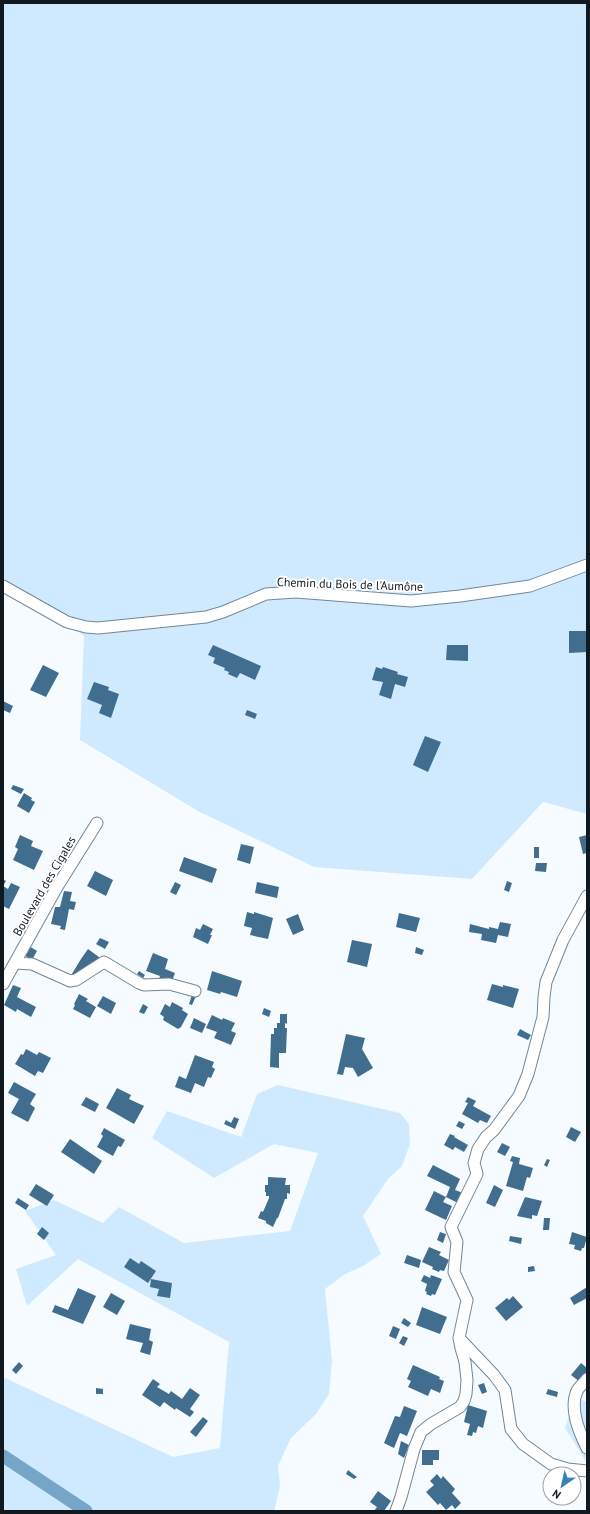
<svg xmlns="http://www.w3.org/2000/svg" width="590" height="1514" viewBox="0 0 590 1514" font-family="'PT Sans',sans-serif">
<rect width="100%" height="100%" fill="#f6fbff"/>
<path fill="#cfeafe" d="M3,3H587V814L543,802L472,879L314,867L198,811L80,740L84,636L21,589L3,580Z
M278,1085L400,1113L409,1124L410,1144L402,1166L388,1179L363,1216L381,1254L363,1266L345,1274L325,1289L332,1361L329,1394L316,1414L291,1438L278,1466L280,1486L274,1511H3V1377L173,1457L220,1448L229,1342L78,1259L27,1306L16,1269L56,1255L25,1211L54,1200L103,1223L119,1207L184,1243L290,1231L318,1153L274,1144L214,1178L152,1138L167,1111L241,1137L257,1094Z
M582,1400L587,1402V1463L565,1428L571,1410Z"/>
<g fill="none" stroke-linecap="round" stroke-linejoin="round">
<path stroke="#76a5c8" stroke-width="13" d="M3,1456L86,1511"/>
</g>
<path fill="#416e8f" d="M569,631H587V652L569,653Z
M213,645L261,666L255,680L240,673L237,678L228,674L229,672L224,670L225,668L213,663L215,658L208,655Z
M447,645H468V661L446,660Z
M43,665L59,673L46,697L30,690Z
M376,667L382,669L383,667L398,672L397,674L408,677L405,687L395,684L391,699L379,695L383,682L372,680Z
M94,682L109,687L108,690L119,694L111,718L99,713L102,705L87,699Z
M3,701L13,706L10,713L3,710Z
M247,710L257,714L255,719L245,715Z
M425,736L441,742L428,772L413,765Z
M13,785L24,789L21,794L11,789Z
M24,793L32,798L31,800L35,802L29,813L17,806Z
M20,835L33,841L31,846L43,851L34,870L13,860L18,849L15,847Z
M587,835V853L583,854L579,837Z
M241,844L254,847L250,864L237,860Z
M534,847H539V858H534Z
M184,857L217,869L212,883L179,871Z
M536,863H547L546,872L535,871Z
M95,871L113,880L106,896L87,886Z
M3,879L6,881L3,886L8,889L11,883L20,887L9,909L3,906Z
M507,881L512,883L509,892L504,890Z
M175,882L181,885L176,895L170,892Z
M257,882L279,887L277,898L255,893Z
M64,891L72,892L70,901L76,902L74,910L69,909L65,930L60,929L61,926L51,924L55,907H60Z
M247,912L254,914V912L273,918L268,939L250,935L252,928L244,926Z
M399,913L420,918L416,932L396,927Z
M298,914L304,930L293,935L286,919Z
M500,922L511,924L508,937L498,935L496,943L481,940L482,934L469,932L470,924L489,929V927L498,929Z
M203,924L213,929L210,935H212L208,944L193,937L196,928L200,930Z
M100,938L109,942L105,949L96,944Z
M352,940L372,944L367,967L347,962Z
M29,946L37,951L32,960L24,955Z
M416,947L424,950L422,955L415,953Z
M88,949L103,960L70,977L81,959Z
M153,953L168,959L165,969L175,973L172,981L159,979L160,976L146,971Z
M139,971L145,975L143,978L137,974Z
M212,971L242,981L237,997L221,992L220,994L207,990Z
M492,984L503,987V985L519,989L513,1008L487,1000Z
M13,985L21,988L17,997L36,1007L31,1017L17,1009L16,1012L4,1005Z
M193,992L197,994L192,1005L189,1004Z
M79,994L88,999L86,1001L96,1007L90,1018L73,1009L75,1005L74,1004Z
M103,996L116,1003L111,1014L97,1006Z
M172,1002L183,1008L182,1010L188,1014L181,1027L178,1029L163,1020L164,1017L160,1014L165,1004L170,1007Z
M143,1004L148,1007L144,1014L139,1012Z
M264,1008L271,1011L269,1017L262,1014Z
M280,1014H287V1024L285,1023V1028H287L286,1053H279V1068L270,1067L271,1034H274V1028H277V1023H280Z
M212,1015L222,1020L223,1018L235,1023L231,1031L236,1033L231,1045L214,1038L217,1032L206,1028Z
M194,1018L206,1024L202,1033L190,1028Z
M520,1029L531,1035L528,1040L517,1035Z
M346,1034L365,1038L362,1049L373,1068L358,1077L353,1068L345,1067L343,1075L337,1074Z
M26,1049L37,1055L39,1052L51,1058L43,1073L38,1071L35,1076L15,1064L21,1054L23,1055Z
M195,1055L214,1062L212,1067L215,1069L211,1078L208,1077L204,1087L195,1083L191,1093L175,1087L179,1076L186,1079Z
M14,1082L36,1094L30,1104L35,1108L28,1122L11,1113L19,1099L8,1093Z
M117,1088L131,1095L129,1099L144,1106L134,1124L106,1108Z
M86,1097L99,1104L95,1112L81,1105Z
M468,1097L476,1101L473,1106L491,1116L487,1123L480,1120L478,1123L462,1114L468,1103L465,1102Z
M234,1117L239,1119L235,1129L224,1124L226,1120L231,1123Z
M459,1121L465,1124L462,1129L456,1126Z
M571,1127L581,1132L575,1142L566,1137Z
M104,1128L125,1140L121,1147L118,1146L113,1156L97,1147L103,1136L101,1134Z
M450,1134L455,1136L454,1137L468,1145L464,1152L455,1147L453,1150L444,1145Z
M70,1139L102,1161L94,1174L61,1152Z
M502,1143L510,1147L505,1156L497,1152Z
M512,1156L520,1158L519,1164L533,1168L530,1178L527,1177L523,1191L506,1186L513,1162L510,1161Z
M547,1159L550,1160L547,1167L544,1165Z
M433,1165L460,1179L455,1190L463,1193L458,1203L446,1197L450,1187L427,1176Z
M268,1177L286,1178L285,1185H290V1194L287,1193V1199H285L278,1218H277L273,1227L266,1223V1221L258,1218L261,1211L263,1212L269,1198V1196H266V1192H265V1185H268Z
M36,1184L54,1195L47,1206L29,1195Z
M494,1185L503,1190L495,1207L486,1203Z
M434,1191L446,1197L443,1202L452,1206L446,1220L425,1210Z
M525,1197L542,1201L537,1216L532,1215V1219L517,1216Z
M18,1198L29,1205L26,1210L15,1203Z
M544,1218H550L549,1230H543Z
M42,1227L49,1233L44,1240L37,1234Z
M440,1232L446,1234L443,1243L437,1240Z
M572,1232L587,1237L584,1248H582L581,1251L574,1249L575,1245L569,1244Z
M510,1236L522,1238L521,1244L509,1241Z
M429,1247L441,1252L439,1255L449,1260L444,1271L440,1270L439,1272L432,1269L433,1267L422,1262Z
M407,1255L421,1260L419,1268L404,1263Z
M130,1258L139,1264L141,1261L156,1271L148,1283L124,1267Z
M534,1266L535,1271L528,1272V1267Z
M424,1275L430,1278L431,1275L442,1279L435,1295L432,1294L431,1296L426,1294L427,1292L425,1291L427,1284L421,1281Z
M151,1279L172,1283L170,1298L157,1296L159,1289L150,1287Z
M587,1287V1298L574,1305L570,1298Z
M78,1288L96,1296L83,1324L52,1312L55,1305L68,1310Z
M111,1293L125,1301L117,1315L103,1307Z
M513,1296L523,1307L506,1321L495,1308L507,1298L509,1300Z
M422,1307L447,1317L440,1334L416,1325Z
M404,1318L411,1323L408,1327L401,1323Z
M130,1324L151,1329L149,1340L153,1342L150,1355L140,1352L143,1343L126,1339Z
M393,1326L400,1329L396,1339L389,1336Z
M403,1336L408,1338L404,1346L399,1343Z
M19,1362L23,1366L16,1374L12,1370Z
M581,1363L587,1368V1374L580,1382L571,1375Z
M413,1365L440,1377L439,1379L444,1381L440,1393L431,1389L428,1396L408,1387L411,1381L407,1379Z
M153,1379L160,1384L157,1387L169,1394L171,1391L182,1399L190,1388L200,1395L190,1409L194,1412L190,1417L176,1408L175,1410L164,1402L160,1407L142,1395Z
M484,1383L487,1392L482,1394L478,1385Z
M96,1388L103,1389V1394H96Z
M548,1389L558,1392L557,1397L546,1394Z
M468,1405L487,1411L483,1428L478,1426L476,1433L473,1432L472,1436L467,1435L470,1424L464,1422Z
M404,1406L417,1411L407,1436L400,1433L394,1448L384,1443L395,1416L400,1417Z
M203,1417L208,1421L196,1437L190,1432Z
M401,1441L409,1445L404,1458L398,1454Z
M422,1450H439V1460H433V1465H422Z
M348,1470L353,1474L357,1477L354,1479L346,1474Z
M437,1474L441,1479L443,1476L455,1489L452,1493L461,1503L455,1509L452,1505L446,1510L440,1503L438,1505L426,1492L434,1485L430,1481Z
M378,1491L391,1501L384,1511H374L377,1507L370,1502Z"/>
<g fill="none" stroke-linecap="round" stroke-linejoin="round">
<defs>
<path id="minor" d="M3,586L67,622L86,627L98,628L206,617L223,612L266,594L296,592L411,601L460,596L530,586L587,565
M15,963L32,964L70,981L76,980L104,962L139,983L144,985L169,984L195,991
M3,984L57,887L97,823
M459,1338L494,1375L505,1390L511,1429L523,1444L551,1464L568,1469L587,1471
M587,1379C584,1383 579,1387 577,1391C569,1409 579,1432 587,1448
M396,1511L401,1497L414,1449L421,1432L431,1424L460,1407L464,1401L466,1394L467,1380L465,1362L461,1348L459,1338L467,1300L454,1272L457,1242L451,1227L477,1174L474,1163L478,1149L486,1137L494,1130L519,1096L528,1074L543,1017L544,997L546,982L563,940L587,896"/>
</defs>
<use href="#minor" stroke="#718798" stroke-width="13"/>
<use href="#minor" stroke="#fff" stroke-width="11"/>
</g>
<g text-anchor="middle" dominant-baseline="central" stroke-width="4" stroke-linejoin="round" paint-order="stroke">
<g font-size="12" fill="#10191f" stroke="#fff">
<text transform="translate(350 584) rotate(2)">Chemin du Bois de l'Aumône</text>
<text transform="translate(44 886) rotate(-60)">Boulevard des Cigales</text>
</g>
</g>
<rect width="590" height="1514" fill="none" stroke="#10191f" stroke-width="8"/>
<g transform="translate(562 1486) rotate(214)"><circle r="19" fill="#ffffff" stroke="#9fa3a5"/>
<path d="M0-3L7 15L0 10L-7 15Z" fill="#3582b5"/>
<text y="-6" font-size="11" font-weight="bold" text-anchor="middle" fill="#10191f">N</text>
</g>
</svg>
